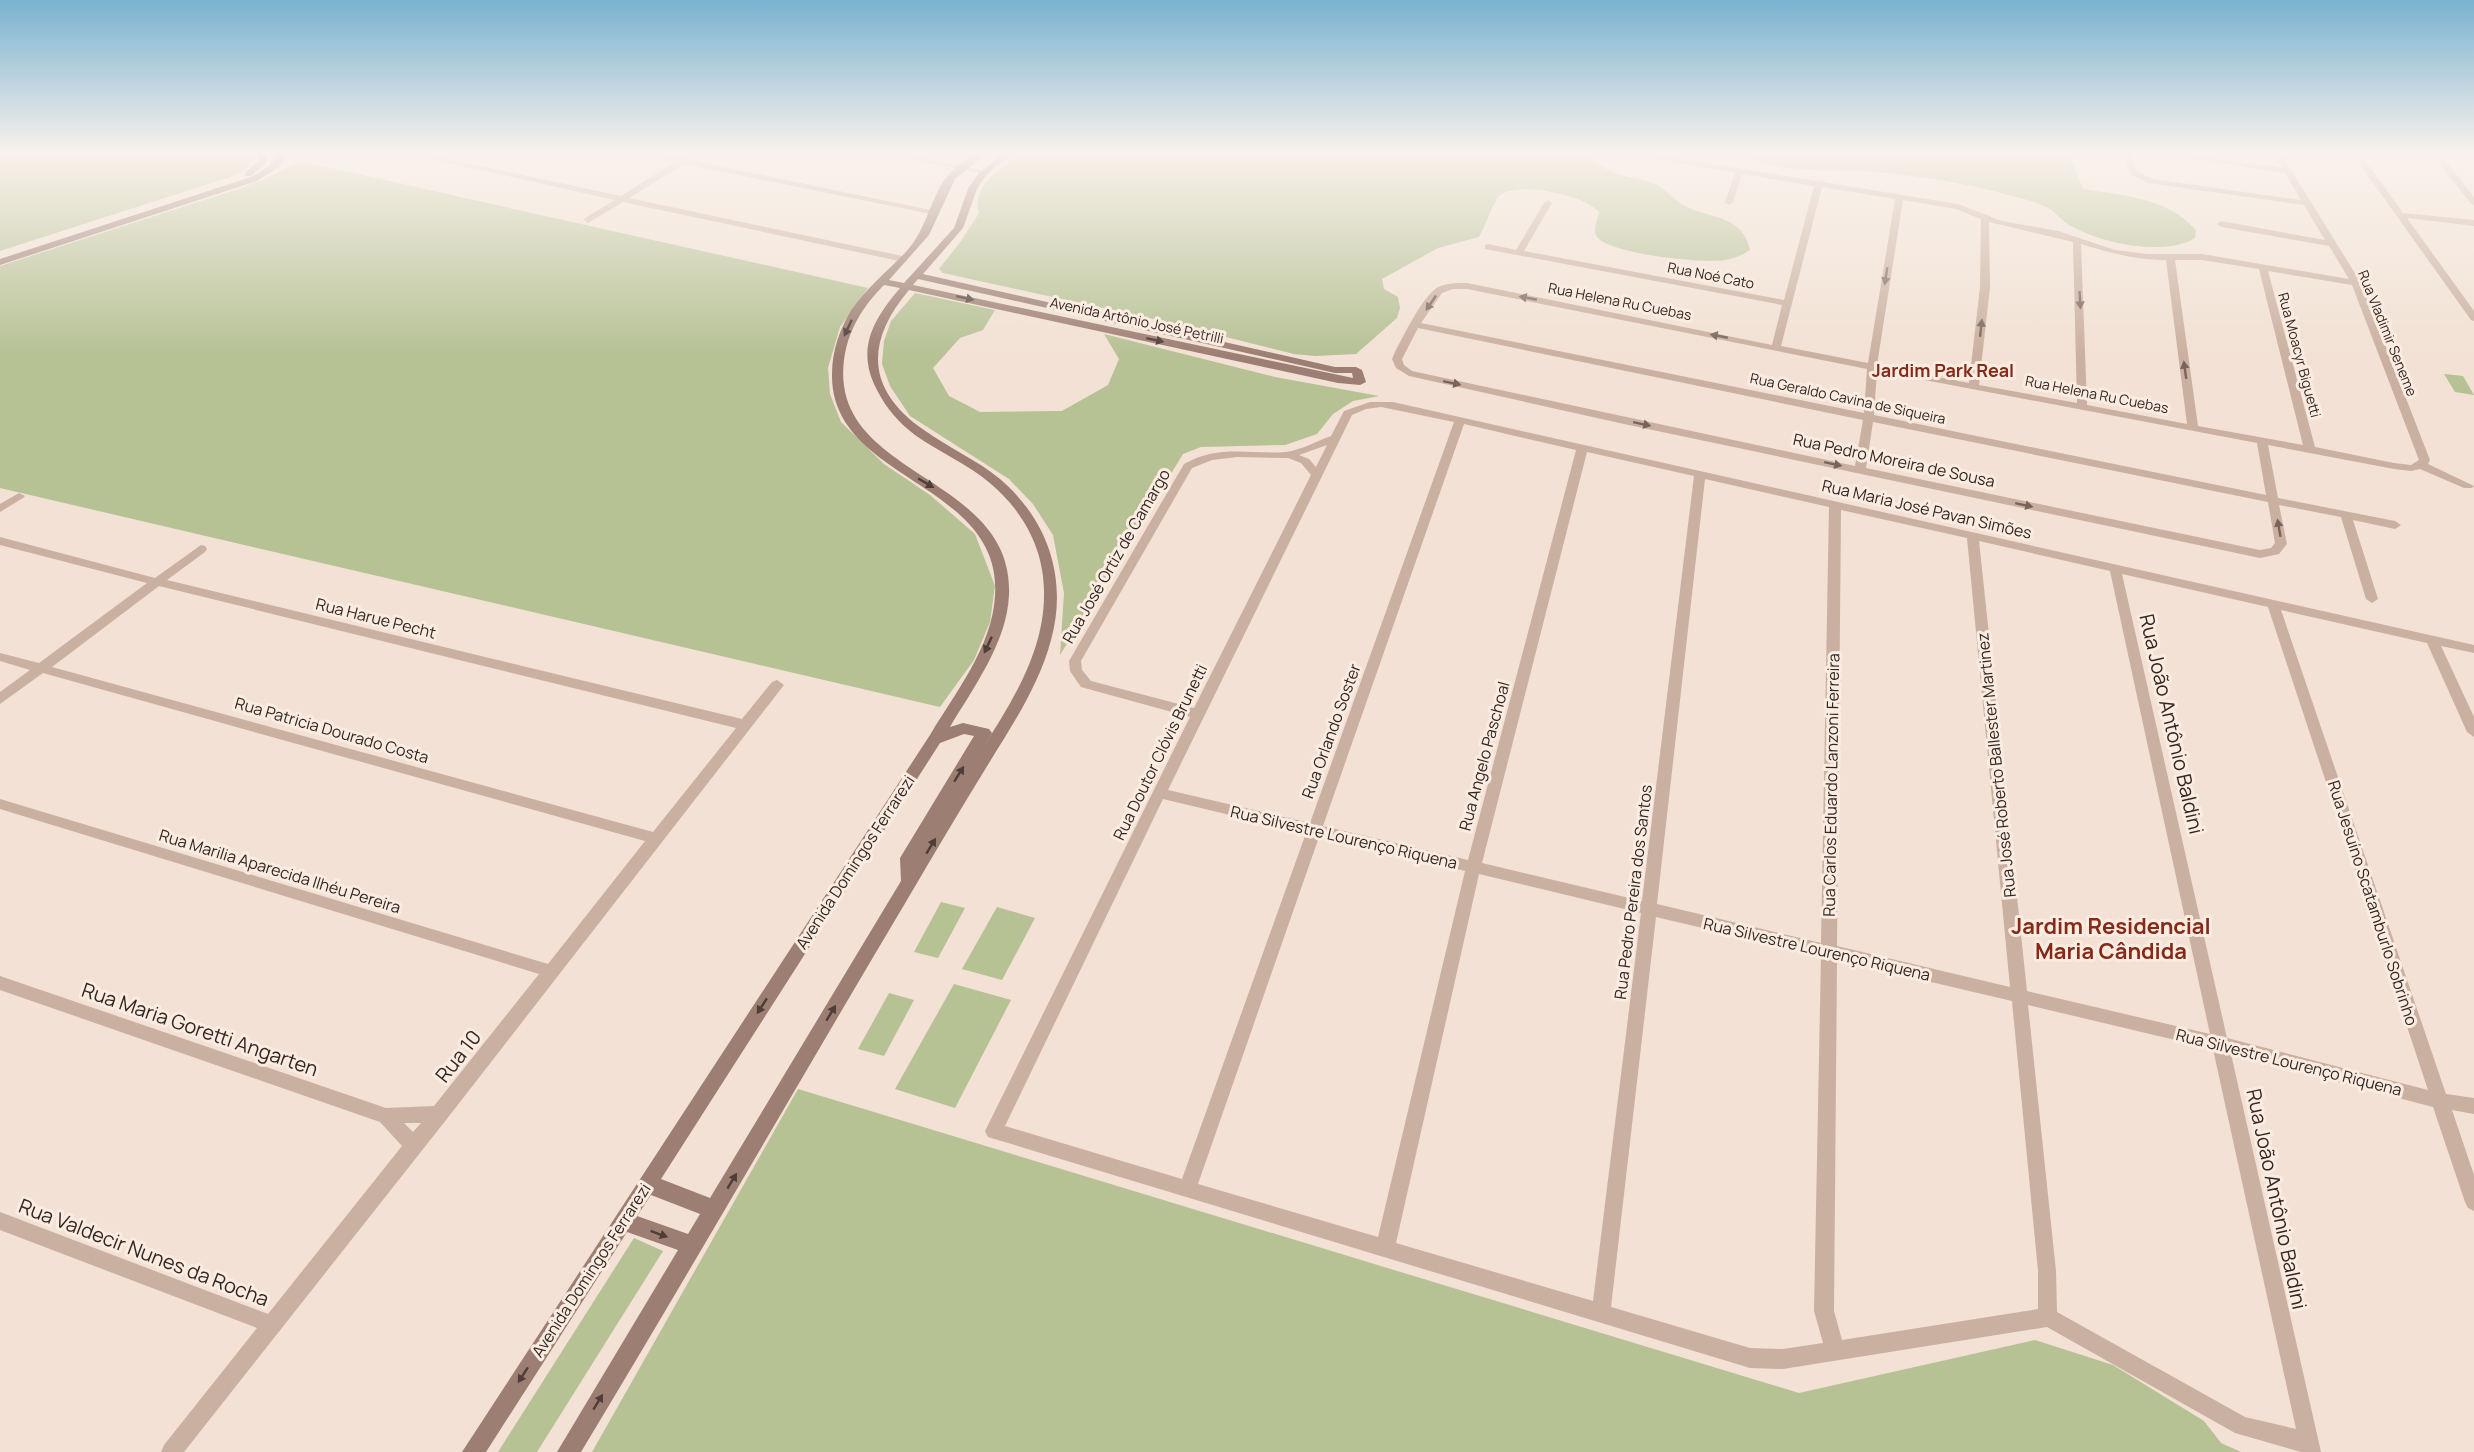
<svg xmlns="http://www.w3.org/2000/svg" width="2474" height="1452" viewBox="0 0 2474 1452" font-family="Manrope,sans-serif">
<rect width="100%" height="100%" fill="#f2e1d4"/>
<path fill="#b6c194" d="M0,152H249L255,157L245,170L233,176L0,251Z
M1025,152H1590C1601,175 1629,176 1651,182C1665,187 1672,199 1685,206C1711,219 1743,215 1750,250C1742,255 1734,259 1725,260C1702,264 1613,254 1598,238C1591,231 1598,221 1599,212C1585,195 1515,180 1499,196C1495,200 1483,230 1479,237L1438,248L1382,279L1384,289L1398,297L1400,308L1397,318L1356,354L1315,356L1294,354L1158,320L943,273L939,269L961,241L979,213C971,185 1004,165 1025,152Z
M1741,152H2068L2083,189C2125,196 2166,197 2196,230L2195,238C2165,257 2100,243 2071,226C2063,222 2057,214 2050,209C2034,200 2014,197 1997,192C1955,181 1910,175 1866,171C1822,168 1782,176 1741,152Z
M299,161L868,288L840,327L828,368L830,394L841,422L884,464L930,495L975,534L995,586L990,622L974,660L940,707L0,488V266L241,188L270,177Z
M915,293L995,310L983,330L960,338L933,368L949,396L980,412L1062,411L1108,385L1119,359L1104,334L1275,377L1379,396L1353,401L1333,414L1317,434L1285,445L1201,447L1183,454L1060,655L1064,593L1053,535L1033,504L1009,479L910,416L890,386L882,364L884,341L891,321Z
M2444,374L2463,376L2474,395L2455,392Z
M941,902L965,908L938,958L914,952Z
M997,907L1035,918L1002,980L962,969Z
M954,984L1011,1000L955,1108L895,1089Z
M889,993L914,1000L884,1056L858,1049Z
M798,1089L1799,1393L2035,1340L2113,1365L2204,1421L2221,1443L2241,1452H592Z
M634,1238L663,1251L537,1452H498Z"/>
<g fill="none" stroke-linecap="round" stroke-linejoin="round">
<path fill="#cab0a0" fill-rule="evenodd" d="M399,152H416L621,196L675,162L634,152H652L681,158L691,152H701L690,160L940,212L936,215L684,164L629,198L907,257V261L904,262L623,202L588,223L584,220L585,218L615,200Z
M874,152H893L988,172L984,174Z
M1617,152H1638L1958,204L2002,221L2058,231L2115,250L2147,254H2202L2349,279L2329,246L2221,227L2217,224L2221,221L2325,240L2304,205L2148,183L2132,175L2121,152H2129L2138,172L2153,179L2301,200L2285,173L2146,152H2171L2282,168L2272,152H2280L2361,283L2430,460L2428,464L2474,486L2472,488H2464L2420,469L2411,471L2394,469L2268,445L2278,498L2395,521L2401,525L2395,529L2353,520L2378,599L2372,603L2366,599L2341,517L2279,505L2287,544L2279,554L2260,558L1624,424L1409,376L1396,368L1392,359L1395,352C1404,335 1422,297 1438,287C1447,283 1458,283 1467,283L1772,345L1782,305L1485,249V245L1488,244L1516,250L1544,203L1548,200L1552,203L1524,251L1784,300L1814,186L1742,174L1733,202L1729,205L1725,202L1735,173ZM1822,187L1895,199L1868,363L1781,346ZM1903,200L1956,209L1981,219L1980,287L1969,383L1877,365ZM1989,222L2073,242L2077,403L1979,385L1990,287ZM2081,244C2110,253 2136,260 2166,260L2187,424L2087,405ZM2175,260H2202L2259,269L2303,445L2198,426ZM2268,271L2352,285L2419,460L2411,465L2394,463L2315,447ZM1453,289H1467L1867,369L1864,413L1421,323L1442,293ZM1418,328L1863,420L1855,466L1412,371L1404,365L1402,359ZM1877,371L2257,443L2266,495L1874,415ZM1873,422L2268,502L2275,543L2271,548L2260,550L1866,468Z
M2351,152H2359L2403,213L2474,220V226L2407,218L2474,311V321L2471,320Z
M2430,152H2439L2474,197V205L2471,204Z
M1370,402H1393L2474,645V653L2441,646L2474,717V737L2467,732L2427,643L2281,610L2446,1094L2474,1098V1114L2452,1110L2474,1175V1211L2468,1208L2465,1202L2433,1107L2231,1054L2321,1452H2301L2235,1433L2047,1327L1783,1369L1750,1368L988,1137L985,1131L988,1125L1190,717L1081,687L1070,671L1069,661L1184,464C1220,444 1249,455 1286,452C1301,450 1317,441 1331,436L1344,411ZM1381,407L1454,422L1310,823L1168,790L1352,415L1366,409ZM1464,424L1576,450L1468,860L1323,826ZM1327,445L1316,467L1309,459L1299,455ZM1587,452L1694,476L1642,901L1482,863ZM1237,457L1288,458L1301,463L1311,475L1194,708L1091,681L1082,670L1081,661L1192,468L1212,460ZM1705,479L1829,507L1821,943L1657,904ZM1841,510L1967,538L2010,987L1837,946ZM1979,541L2110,571L2210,1034L2027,991ZM2122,574L2268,607L2428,1090L2227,1038ZM1163,799L1306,833L1182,1179L1005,1126ZM1319,837L1465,871L1378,1237L1198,1184ZM1479,874L1641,913L1593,1301L1396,1243ZM1656,917L1821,956L1814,1311L1823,1343L1783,1349L1750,1348L1611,1307ZM1837,960L2012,1001L2038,1271V1309L1842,1340L1834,1311ZM2028,1005L2213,1049L2296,1429L2245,1417L2057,1312L2056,1271Z
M19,493L25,496L23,498L0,512V504Z
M0,537L155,578L201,545L205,546L207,549L205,552L167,580L742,719L772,682L777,680L784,685L446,1120L184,1452H161L164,1445L257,1328L0,1230V1212L268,1314L402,1146L380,1122L0,990V976L386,1108L434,1106L539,974L0,809V799L548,964L645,841L43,673L0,704V692L30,670L0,661V653L39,663L147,583L0,545ZM159,586L736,728L653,832L52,667ZM404,1123H421L413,1132Z"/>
<path fill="#9d7e72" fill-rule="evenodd" d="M256,152H265L267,162L251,176H245V172L259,161Z
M279,152H288L279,167L257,181L0,265V259L251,177L268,167Z
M978,152H989L955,179L929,235L889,280L904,283L954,228L968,189L978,174L1003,154L1017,152L996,166L984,178L977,189L963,228L923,274L1335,367H1356L1362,370L1366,382L1360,385L1338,383L909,290C865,342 866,390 924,430C949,448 977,460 1000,479C1048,520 1068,579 1051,640C1039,685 1013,724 989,763C961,808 934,854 907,900C797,1085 692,1268 581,1452H557L678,1250L627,1232L486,1452H462L930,735C955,693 992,647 995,596C1003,481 830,482 832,374C832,351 840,328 852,309C867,288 887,271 905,253C929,227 929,198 949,174C957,165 968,159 978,152ZM918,279L1335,373H1352L1353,378L913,285ZM884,285L900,288C872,321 856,350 877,390C886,408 899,423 915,435C939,452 968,464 991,484C1024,512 1045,551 1044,595C1044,652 1012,702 982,749L992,733L989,729L963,723L950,727C973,688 1007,643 1009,595C1014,473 829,479 844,360C848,330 863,306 884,285ZM964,734L974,736L900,858L901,881L710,1198L661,1179L940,743ZM651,1195L700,1214L688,1234L637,1216Z"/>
</g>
<defs><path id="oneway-solid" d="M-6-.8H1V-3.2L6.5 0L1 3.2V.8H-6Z" transform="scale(1.5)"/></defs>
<g fill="#77655c">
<use href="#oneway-solid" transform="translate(1886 276) rotate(99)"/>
<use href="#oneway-solid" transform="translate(1528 298) rotate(-169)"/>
<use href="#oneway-solid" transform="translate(2080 300) rotate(87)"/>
<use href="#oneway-solid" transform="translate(1431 303) rotate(124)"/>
<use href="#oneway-solid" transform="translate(1981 328) rotate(-84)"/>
<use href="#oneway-solid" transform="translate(1719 336) rotate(-169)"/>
<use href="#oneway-solid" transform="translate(2185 370) rotate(-98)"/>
<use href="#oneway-solid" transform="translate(1452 383) rotate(12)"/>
<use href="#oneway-solid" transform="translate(1642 424) rotate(12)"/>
<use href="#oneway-solid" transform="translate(1833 464) rotate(12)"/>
<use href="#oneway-solid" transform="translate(2024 505) rotate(12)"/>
<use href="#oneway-solid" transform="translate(2279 528) rotate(-100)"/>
</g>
<g fill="#4e3d38">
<use href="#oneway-solid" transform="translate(965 298) rotate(12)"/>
<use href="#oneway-solid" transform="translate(848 328) rotate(115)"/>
<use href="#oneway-solid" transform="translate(1155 340) rotate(12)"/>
<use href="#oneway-solid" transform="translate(926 483) rotate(30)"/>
<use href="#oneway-solid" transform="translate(988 645) rotate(115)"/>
<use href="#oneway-solid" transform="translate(959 774) rotate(-58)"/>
<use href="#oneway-solid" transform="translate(931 846) rotate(-59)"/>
<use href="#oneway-solid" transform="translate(762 1006) rotate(123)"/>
<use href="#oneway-solid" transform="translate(831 1013) rotate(-59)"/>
<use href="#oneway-solid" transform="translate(732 1181) rotate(-59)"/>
<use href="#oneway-solid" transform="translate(659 1234) rotate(20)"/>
<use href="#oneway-solid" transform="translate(523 1375) rotate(123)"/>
<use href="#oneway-solid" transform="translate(598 1402) rotate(-59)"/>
</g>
<linearGradient id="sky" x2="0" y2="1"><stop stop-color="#79b2d0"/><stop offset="0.43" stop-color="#f9f2ec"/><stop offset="1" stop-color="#f9f2ec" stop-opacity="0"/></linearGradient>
<rect width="2474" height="356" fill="url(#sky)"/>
<g text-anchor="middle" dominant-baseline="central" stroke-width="6" stroke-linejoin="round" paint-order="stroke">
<g font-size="14" fill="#332724" stroke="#faece0">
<text transform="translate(1711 275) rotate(11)">Rua Noé Cato</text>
<text transform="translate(1620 301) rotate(11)">Rua Helena Ru Cuebas</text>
<text transform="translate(1137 320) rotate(12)">Avenida Artônio José Petrilli</text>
<text transform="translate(2388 333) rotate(68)">Rua Vladimir Seneme</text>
<text transform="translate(2300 355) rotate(75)">Rua Moacyr Biguetti</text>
<text transform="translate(2097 394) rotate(11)">Rua Helena Ru Cuebas</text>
<text transform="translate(1848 398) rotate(12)">Rua Geraldo Cavina de Siqueira</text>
</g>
<g font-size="16" fill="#332724" stroke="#faece0">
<text transform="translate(1894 460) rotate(12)">Rua Pedro Moreira de Sousa</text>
<text transform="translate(1927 509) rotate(13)">Rua Maria José Pavan Simões</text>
<text transform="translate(1116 556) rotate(-60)">Rua José Ortiz de Camargo</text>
<text transform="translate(376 618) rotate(14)">Rua Harue Pecht</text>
<text transform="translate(332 730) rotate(16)">Rua Patricia Dourado Costa</text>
<text transform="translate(1331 731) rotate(-70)">Rua Orlando Soster</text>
<text transform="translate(1160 752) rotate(-64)">Rua Doutor Clóvis Brunetti</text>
<text transform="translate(1484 756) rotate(-75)">Rua Angelo Paschoal</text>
<text transform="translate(1996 765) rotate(-96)">Rua José Roberto Ballester Martinez</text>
<text transform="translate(1831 785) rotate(-89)">Rua Carlos Eduardo Lanzoni Ferreira</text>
<text transform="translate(1344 837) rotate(13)">Rua Silvestre Lourenço Riquena</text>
<text transform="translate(855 862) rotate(-57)">Avenida Domingos Ferrarezi</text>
<text transform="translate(280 871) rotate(17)">Rua Marilia Aparecida Ilhéu Pereira</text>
<text transform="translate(1633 892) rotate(-83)">Rua Pedro Pereira dos Santos</text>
<text transform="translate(2373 903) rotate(72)">Rua Jesuíno Scatamburlo Sobrinho</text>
<text transform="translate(1817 949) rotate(13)">Rua Silvestre Lourenço Riquena</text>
<text transform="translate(2289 1062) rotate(14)">Rua Silvestre Lourenço Riquena</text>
<text transform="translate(591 1270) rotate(-57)">Avenida Domingos Ferrarezi</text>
</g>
<g font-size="18" font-weight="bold" fill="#872918" stroke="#faece0">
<text x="1943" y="370">Jardim Park Real</text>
</g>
<g font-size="20" fill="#332724" stroke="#faece0">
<text transform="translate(2172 724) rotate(77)">Rua João Antônio Baldini</text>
<text transform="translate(200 1029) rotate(19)">Rua Maria Goretti Angarten</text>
<text transform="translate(458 1056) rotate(-52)">Rua 10</text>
<text transform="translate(2277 1199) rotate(78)">Rua João Antônio Baldini</text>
<text transform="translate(144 1252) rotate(21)">Rua Valdecir Nunes da Rocha</text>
</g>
<g font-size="22" font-weight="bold" fill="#872918" stroke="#faece0">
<text x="2111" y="926">Jardim Residencial<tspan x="2111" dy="25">Maria Cândida</tspan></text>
</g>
</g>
</svg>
